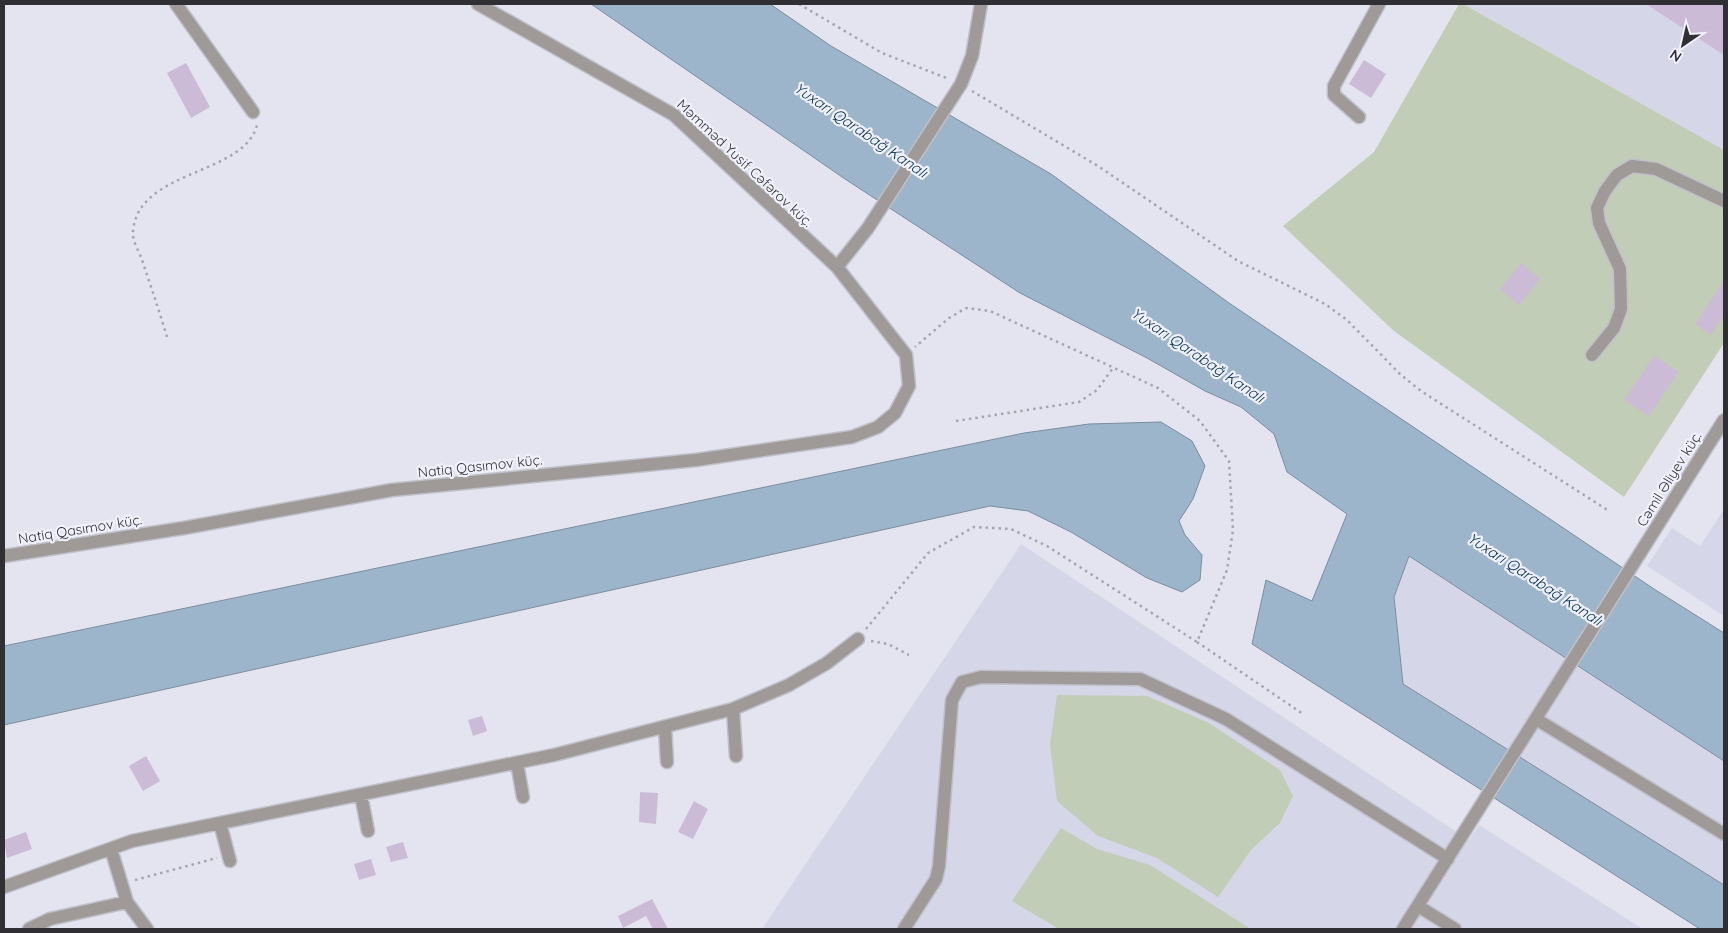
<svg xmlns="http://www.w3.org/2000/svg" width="1728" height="933" viewBox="0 0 1728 933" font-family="Quicksand,sans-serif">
<rect width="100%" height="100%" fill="#e4e4f0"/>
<path fill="#d6d6e9" d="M1463,4H1724V150Z
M1724,509V616L1647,566L1672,528L1700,546Z
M1021,544L1469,840L1479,825L1643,929H762Z
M1408,556L1724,761V885L1403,684L1394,597Z"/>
<path fill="#c1cdb6" d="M1459,4H1463L1724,150V343L1624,497L1394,331L1283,226L1374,152Z
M1057,695L1147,696L1209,723L1280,770L1293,796L1280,823L1251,850L1218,897L1157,858L1098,836L1057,801L1050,744Z
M1061,828L1097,849L1150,865L1251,929H1059L1012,901Z"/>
<path fill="#9db5ca" stroke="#7c8d9d" d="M591,4H770L831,46L1051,174L1229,303L1654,589L1724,633V761L1409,556L1394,597L1403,684L1724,885V929H1700L1252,644L1266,580L1312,601L1347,514L1287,472L1274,434L1241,407L1205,391L1147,358L1020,293L845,179Z
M1161,422L1192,441L1205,466L1193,499L1179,521L1185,535L1202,555L1200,580L1182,592L1147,578L1071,532L1028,511L990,506L4,725V646L1024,433L1089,424Z"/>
<path fill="#cbbbd6" d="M1646,4H1724V55Z
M1364,60L1386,74L1371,98L1349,84Z
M186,63L210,107L191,118L167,73Z
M1521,263L1540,279L1519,305L1500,289Z
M1724,281V315L1711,335L1695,324Z
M1654,356L1678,372L1649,416L1624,400Z
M482,716L487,731L473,736L468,720Z
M146,756L160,781L143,791L129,766Z
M640,792L658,793L656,824L639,822Z
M694,801L708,809L693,839L678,832Z
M26,832L32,849L7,858L4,840Z
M403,842L408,858L391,862L386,847Z
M371,859L376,875L359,880L354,864Z
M652,899L668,929H653L646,916L623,928L618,916Z"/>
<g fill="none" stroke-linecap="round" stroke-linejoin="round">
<defs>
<path id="minor" d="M176,4L253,112
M1359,117L1334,95V86L1379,4
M837,267L868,228L961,84L972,56L981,4
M1592,355L1614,328L1621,309L1620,269L1599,223L1597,208L1605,191L1617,175L1632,166L1656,169L1724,201
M4,556L184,528L392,490L696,460L852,437L878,427L895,413L909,386L906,355L837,267L674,115L478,4
M733,709L736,756
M1536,719L1724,834
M665,727L667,762
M517,763L523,797
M361,795L368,831
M220,823L230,861
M111,849L127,902L147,929
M4,887L132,841L554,755L733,709L789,685L827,663L858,639
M1418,906L1455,929
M29,929L50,919L127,902
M904,929L936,879L939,866L952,700L962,682L981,677L1140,679L1226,719L1448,859
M1403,929L1724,420"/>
</defs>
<use href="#minor" stroke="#c0c0ca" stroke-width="15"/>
<path stroke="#a5a5ae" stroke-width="2.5" stroke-dasharray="2.5 4" stroke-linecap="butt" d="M799,4L882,53L949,79
M972,91L1098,166L1238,261L1325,304L1347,320L1400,374L1421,391L1609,511
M167,337C159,310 150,284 141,257C138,250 132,239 133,232C137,169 244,176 257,125
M956,421L1079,402L1097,390L1113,368
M866,629L928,553L974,527L1011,529L1047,546L1197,642L1227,570L1233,530L1229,461L1200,421L1158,388L990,311L966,308L949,318L915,347
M871,641L888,644L909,655
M1197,642L1303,714
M135,880L217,858"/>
<use href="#minor" stroke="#9f9998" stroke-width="12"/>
</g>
<g text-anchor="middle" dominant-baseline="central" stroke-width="4.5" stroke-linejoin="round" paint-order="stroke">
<g font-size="14" fill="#303034" stroke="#f1f1fd">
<text transform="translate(745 163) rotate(43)">Məmməd Yusif Cəfərov küç.</text>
<text transform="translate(480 466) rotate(-6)">Natiq Qasımov küç.</text>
<text transform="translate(1669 479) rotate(-58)">Cəmil Əliyev küç.</text>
<text transform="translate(80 529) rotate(-9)">Natiq Qasımov küç.</text>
</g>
<g font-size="15" font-style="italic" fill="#073351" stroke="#f1f1fd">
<text transform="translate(861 130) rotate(34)">Yuxarı Qarabağ Kanalı</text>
<text transform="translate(1198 355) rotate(34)">Yuxarı Qarabağ Kanalı</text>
<text transform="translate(1535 579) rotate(33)">Yuxarı Qarabağ Kanalı</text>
</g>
</g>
<rect width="1728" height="933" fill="none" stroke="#303034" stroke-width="10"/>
<g transform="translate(1683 45) rotate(214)" stroke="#f1f1fd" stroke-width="4" paint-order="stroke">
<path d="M0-4L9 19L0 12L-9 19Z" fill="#303034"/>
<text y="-8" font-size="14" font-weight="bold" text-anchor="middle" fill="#303034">N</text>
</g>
</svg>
